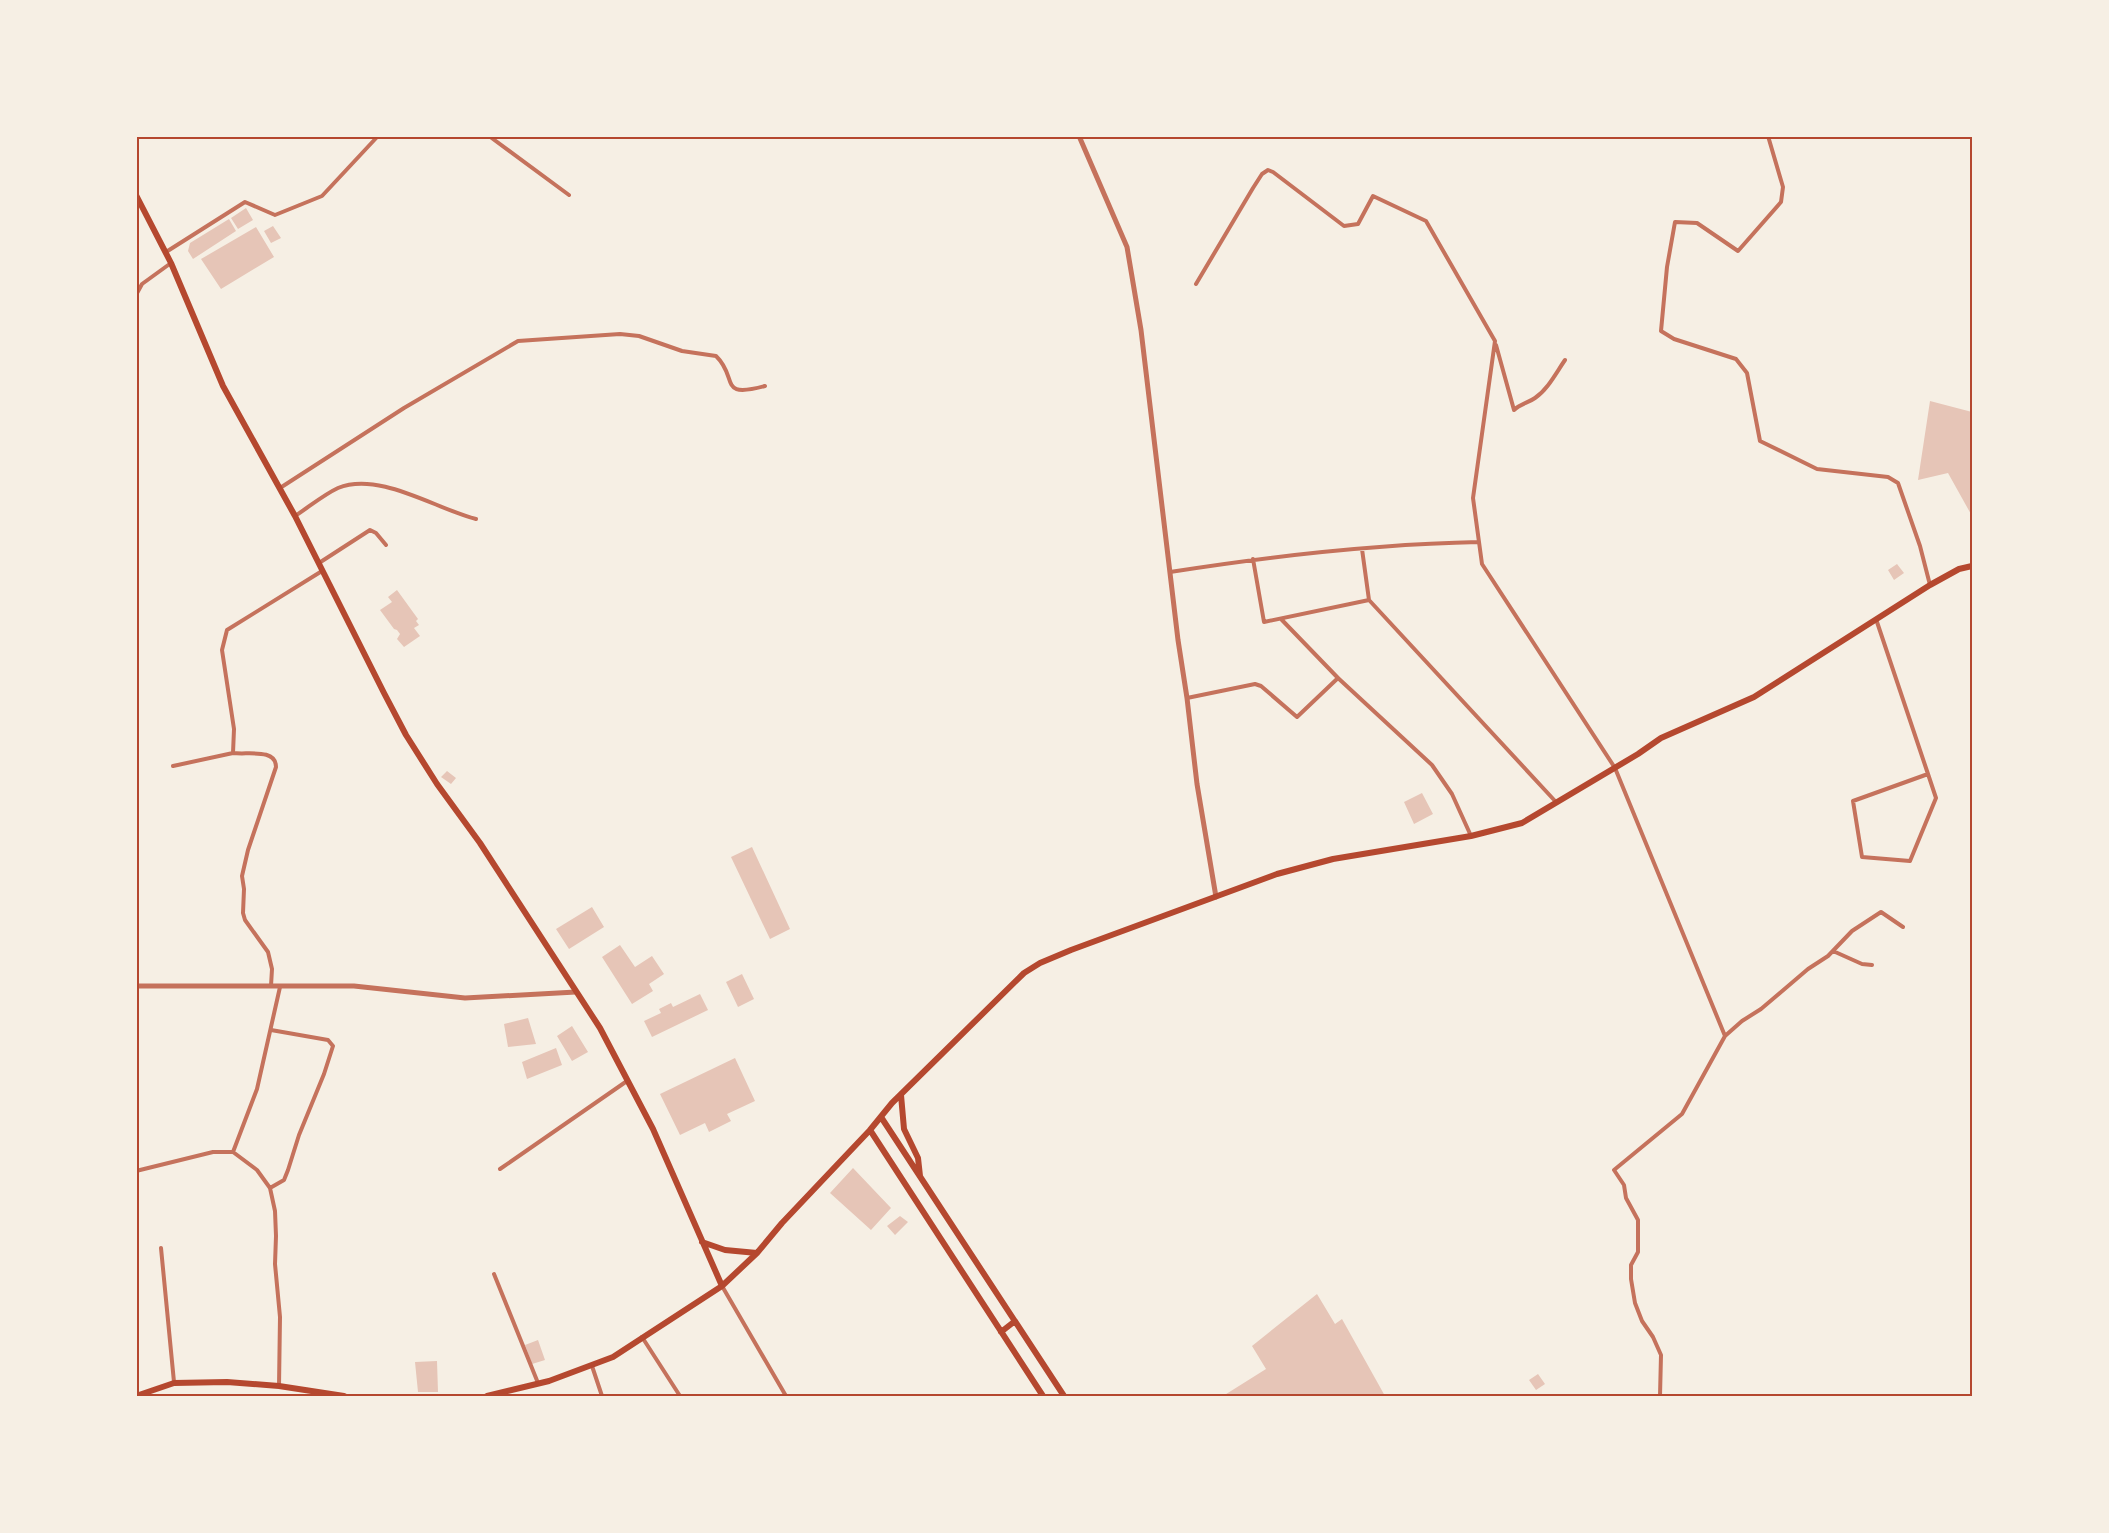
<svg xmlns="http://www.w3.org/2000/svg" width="2109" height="1533" viewBox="0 0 2109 1533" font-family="'Public Sans',sans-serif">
<rect width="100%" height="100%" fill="#f6efe4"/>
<path fill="#e6c5b7" d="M246,208L253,220L238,229L231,218Z
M229,219L236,231L193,259L188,251L190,243Z
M273,226L281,238L271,243L264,231Z
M256,227L274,257L221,289L201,259Z
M1930,401L1972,412V516L1948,473L1918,480Z
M1897,564L1904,573L1894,580L1888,570Z
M397,590L418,619L416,621L419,625L414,628L420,636L404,647L397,639L400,634L397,630L394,629L380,610L392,602L388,597Z
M447,771L456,778L451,784L441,777Z
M1422,793L1433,814L1414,824L1404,802Z
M752,847L790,929L770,939L731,857Z
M592,907L604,927L569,949L556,929Z
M620,945L635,967L652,956L664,974L649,984L653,991L632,1004L602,957Z
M742,974L754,999L738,1007L726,982Z
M700,994L708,1010L652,1037L644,1021L661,1013L659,1009L671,1003L673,1007Z
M528,1018L536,1044L508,1047L504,1024Z
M572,1026L588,1052L572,1061L557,1036Z
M556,1048L562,1065L527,1079L522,1062Z
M735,1058L755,1101L727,1114L731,1121L709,1132L705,1123L680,1135L660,1094Z
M853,1168L891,1208L871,1230L830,1193Z
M900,1216L908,1222L895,1235L887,1226Z
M1317,1294L1335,1324L1342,1319L1385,1396H1223L1266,1369L1252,1346Z
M538,1340L545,1360L532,1364L525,1345Z
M437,1361L438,1392H418L415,1362Z
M1538,1374L1545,1384L1536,1390L1529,1380Z"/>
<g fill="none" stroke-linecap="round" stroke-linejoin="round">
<path stroke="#c5725c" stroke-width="4" d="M489,136L569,195
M1768,136L1783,187L1781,202L1738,251L1697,223L1675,222L1667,267L1661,331L1674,339L1736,359L1747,373L1760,441L1817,469L1888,477L1898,483L1920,546L1930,585
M166,252L245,202L275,215L322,196L378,136
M1196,284L1253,188L1262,174L1268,170L1273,172L1344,226L1358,224L1373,196L1426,221L1495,341L1473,498L1482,564L1615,768L1725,1036L1682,1114L1614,1170L1624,1185L1626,1198L1638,1220V1252L1631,1265V1279L1635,1303L1642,1321L1653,1337L1661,1355L1660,1396
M136,295L142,284L171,263
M1496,345L1514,410C1520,404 1528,403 1535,398C1548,389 1556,373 1565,360
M280,488L404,408L518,341L620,334L639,336L682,351L716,356C739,378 717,399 765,386
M295,516C309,507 323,495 338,488C379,471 436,509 476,519
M1362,549L1369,600L1556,802
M1253,559L1264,622L1369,600
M319,563L370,530L376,533L386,545
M1170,572C1272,556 1376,544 1479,542
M1281,619L1338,678
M1876,619L1928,774L1936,798L1910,861L1862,857L1853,801L1928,774
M1187,698L1255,684L1261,686L1297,717L1338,678L1432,765L1452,794L1471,836
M173,766L233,753
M1833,951L1862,964L1872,965
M271,986L272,969L268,952L245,920L243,913L244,889L242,876L248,850L276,767C276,748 247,755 233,753L234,729L222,650L227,630L322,571
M1725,1036L1742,1021L1761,1009L1808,969L1828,956L1852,931L1881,912L1903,927
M233,1152L257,1089L280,987
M500,1169L627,1081
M136,1171L213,1152H233L257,1170L270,1188L275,1211L276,1236L275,1264L280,1317L279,1386
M270,1188L284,1180L288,1170L299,1135L324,1074L333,1046L328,1040L271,1030
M161,1248L174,1382
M494,1274L538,1383
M722,1286L786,1396
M642,1337L680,1396
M592,1366L602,1396"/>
<path stroke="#c5725c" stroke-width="5" d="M1079,136L1127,247L1141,330L1178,640L1187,698L1197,784L1216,897
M136,986H354L465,998L576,992"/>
<path stroke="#b5482f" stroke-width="6" d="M136,195L171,263L223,386L295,516L384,693L406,735L437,784L480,843L600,1028L653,1129L722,1286
M901,1095L904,1129L918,1158L920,1176
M881,1117L1064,1396
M870,1130L1043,1396
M702,1242L725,1250L757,1253
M1001,1332L1015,1321
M136,1396L174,1383L227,1382L279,1386L344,1396
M487,1396L549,1381L613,1357L722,1286L757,1253L782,1223L870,1130L892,1103L1024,973L1040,963L1071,950L1277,874L1333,859L1471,836L1522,823L1638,754L1661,738L1754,697L1930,585L1959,569L1972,566"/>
</g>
<rect width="2109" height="1533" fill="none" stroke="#f6efe4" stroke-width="276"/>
<rect x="138" y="138" width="1833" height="1257" fill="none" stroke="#b5482f" stroke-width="2"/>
</svg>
